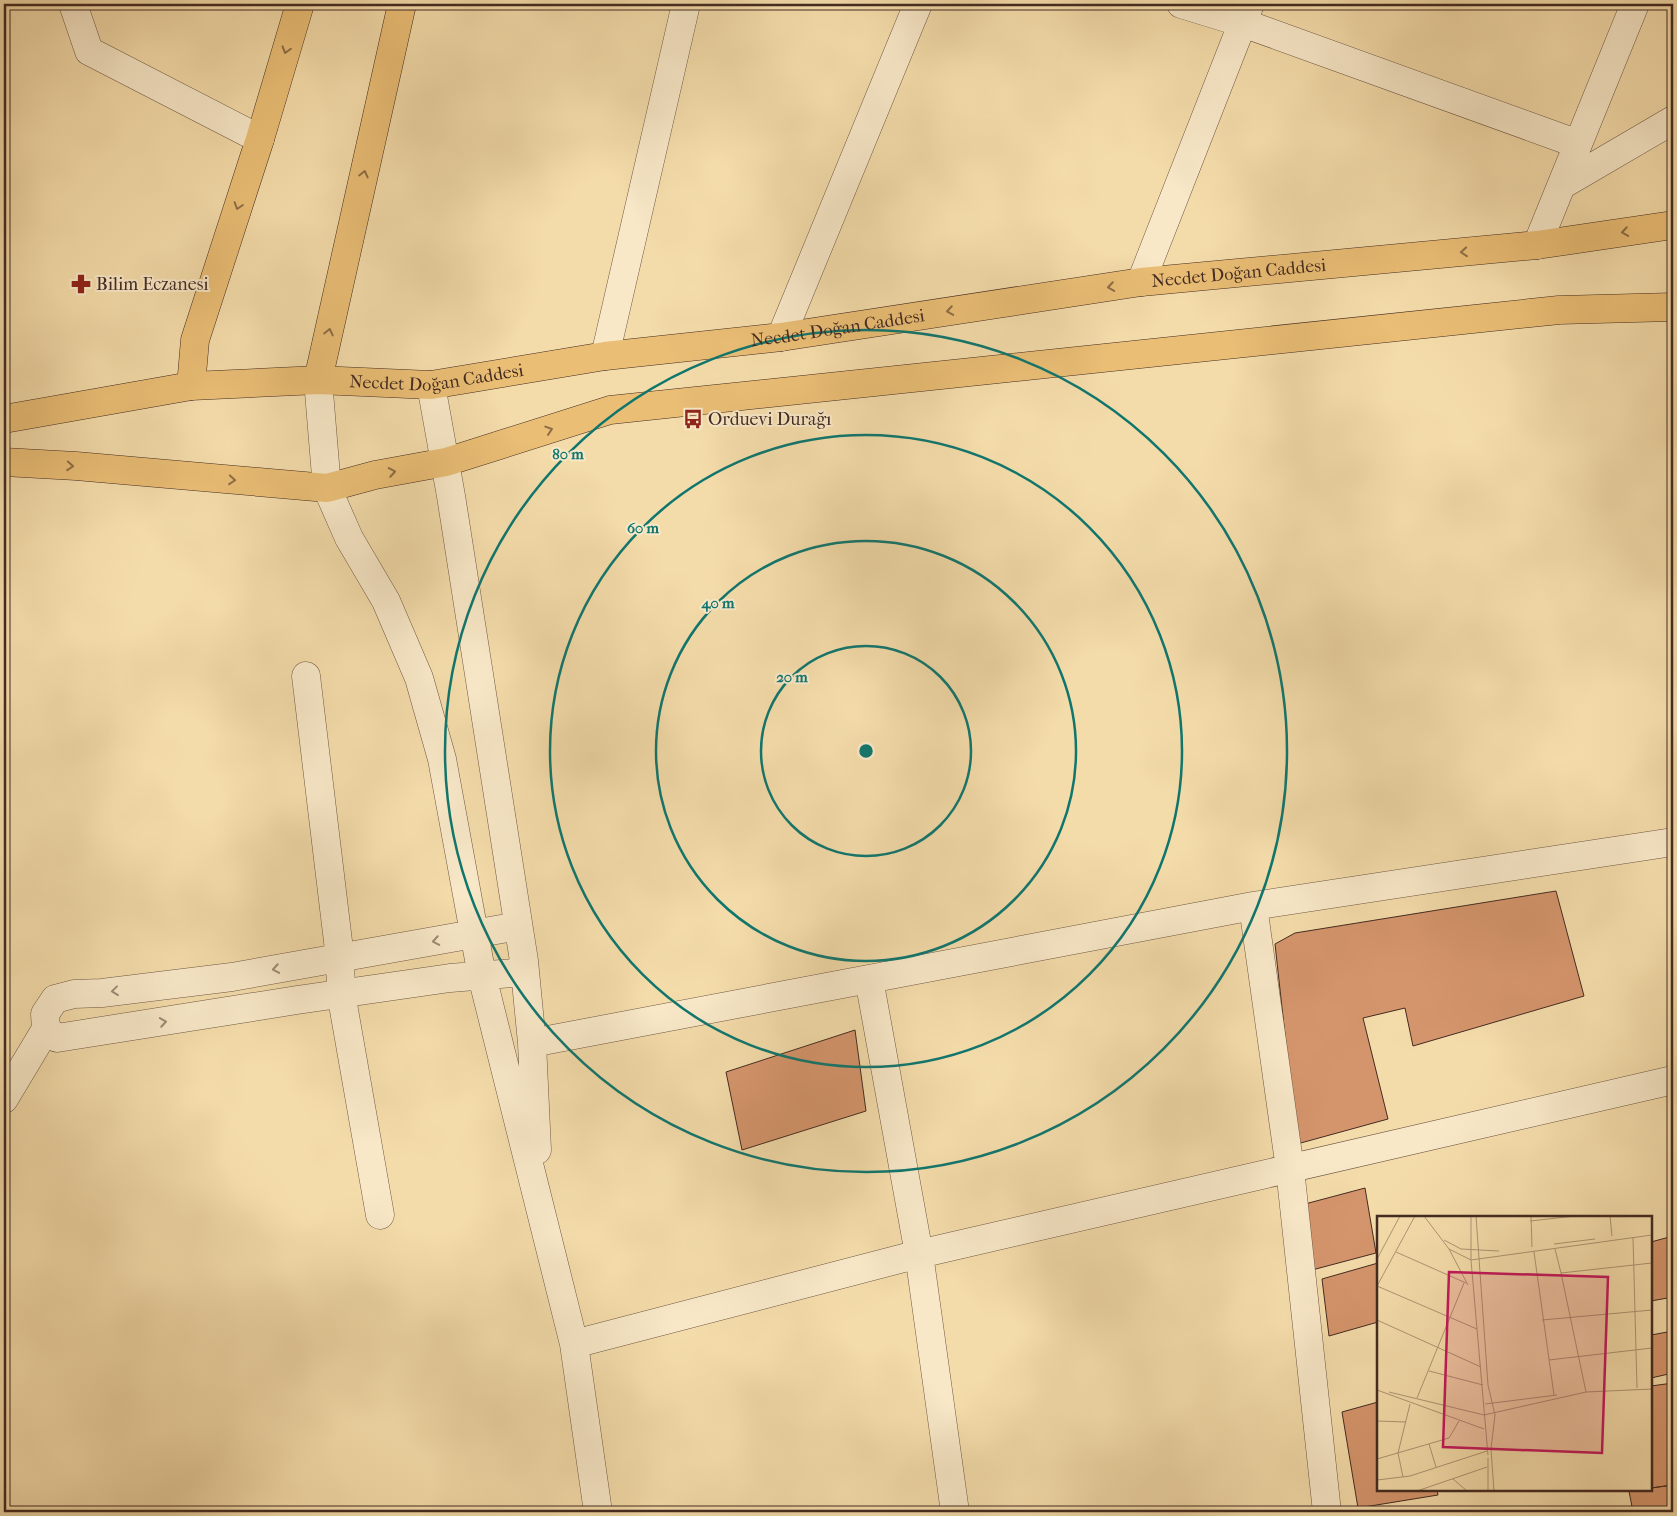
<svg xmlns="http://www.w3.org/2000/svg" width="1677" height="1516" viewBox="0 0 1677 1516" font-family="'IM FELL French Canon',serif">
<rect width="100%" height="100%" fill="#f4dcaa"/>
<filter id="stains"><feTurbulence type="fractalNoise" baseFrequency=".004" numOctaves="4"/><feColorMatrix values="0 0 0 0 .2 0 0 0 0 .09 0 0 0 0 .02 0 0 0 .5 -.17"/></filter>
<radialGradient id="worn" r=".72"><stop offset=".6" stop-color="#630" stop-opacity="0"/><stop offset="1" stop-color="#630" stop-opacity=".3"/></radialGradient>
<path fill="#d5956c" stroke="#432b22" d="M1556,891L1584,996L1413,1046L1405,1008L1363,1018L1388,1119L1297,1144L1275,944L1295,933Z
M855,1030L866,1111L742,1150L726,1072Z
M1365,1188L1376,1253L1312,1270L1305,1204Z
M1673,1236V1297L1651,1301V1242Z
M1378,1263V1322L1329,1336L1322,1279Z
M1673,1331V1373L1651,1378V1335Z
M1673,1383V1485L1651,1488V1386Z
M1378,1402V1490H1437L1438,1495L1358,1508L1342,1412Z
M1673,1485V1512H1633L1629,1491L1651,1490V1488Z"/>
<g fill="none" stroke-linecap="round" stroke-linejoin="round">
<defs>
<path id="minor" d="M73,4L89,51L260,139
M1181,4L1243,23L1578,144
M1562,185L1673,120
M1537,245L1635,4
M1141,282L1250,4
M781,337L918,4
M605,356L686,4
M318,380L327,488L349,538L386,601L419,678L442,759L482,976L574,1344L598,1512
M431,385L451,496L524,961L532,1043L537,1150
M306,676L340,958L341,993L380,1215
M1253,906L1290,1169L1327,1512
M518,926L232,977L102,993L74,994L55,999L45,1014L46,1029L57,1038L297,1000L450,978L525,972
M869,979L919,1254L955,1512
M532,1043L1253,906L1673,842
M4,1099L46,1029
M574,1344L919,1254L1673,1080"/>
<g id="major">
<path d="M318,380L402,4"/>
<path d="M191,386L195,340L260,139L300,4"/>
<path id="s1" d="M4,419L191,386L318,380L431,385L605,356L781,337L1141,282L1537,245L1673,225"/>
<path d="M4,462L76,466L327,488L375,475L446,462L610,410L1559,310L1673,307"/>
</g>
</defs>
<use href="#minor" stroke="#6f5744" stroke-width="29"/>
<use href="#major" stroke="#432b22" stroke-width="29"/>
<use href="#minor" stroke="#f8e8c8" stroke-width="28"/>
<use href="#major" stroke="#eabe75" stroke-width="28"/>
</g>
<defs><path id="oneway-chevron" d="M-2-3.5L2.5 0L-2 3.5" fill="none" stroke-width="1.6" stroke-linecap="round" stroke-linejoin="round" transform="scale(1.25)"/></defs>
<g stroke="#8e6d47">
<use href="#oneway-chevron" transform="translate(286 50) rotate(106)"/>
<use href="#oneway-chevron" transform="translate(364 174) rotate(-77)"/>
<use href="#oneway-chevron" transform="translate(238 206) rotate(108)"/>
<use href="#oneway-chevron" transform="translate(1625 232) rotate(171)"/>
<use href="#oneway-chevron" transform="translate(1464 252) rotate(175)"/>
<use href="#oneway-chevron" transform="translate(1111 287) rotate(171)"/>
<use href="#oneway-chevron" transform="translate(950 311) rotate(171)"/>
<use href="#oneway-chevron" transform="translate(329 332) rotate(-77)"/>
<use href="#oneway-chevron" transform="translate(549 430) rotate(-18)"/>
<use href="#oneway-chevron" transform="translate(70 466) rotate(4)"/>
<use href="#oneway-chevron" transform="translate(392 472) rotate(-10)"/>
<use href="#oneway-chevron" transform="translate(232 480) rotate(5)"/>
</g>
<g stroke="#9e8a75">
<use href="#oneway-chevron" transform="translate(436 941) rotate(170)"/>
<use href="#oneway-chevron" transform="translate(276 969) rotate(170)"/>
<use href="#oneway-chevron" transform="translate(115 991) rotate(173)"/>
<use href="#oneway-chevron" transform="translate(163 1022) rotate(-9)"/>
</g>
<g fill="none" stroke="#0f766e" stroke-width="2.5">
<circle cx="866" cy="751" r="105"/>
<circle cx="866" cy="751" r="210"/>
<circle cx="866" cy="751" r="316"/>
<circle cx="866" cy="751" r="421"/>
</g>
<defs>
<symbol id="pharmacy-bare" viewBox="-9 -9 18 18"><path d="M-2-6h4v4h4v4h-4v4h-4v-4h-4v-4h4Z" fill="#8f2418" stroke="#f8e8c8" stroke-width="2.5" paint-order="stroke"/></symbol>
<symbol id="bus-bare" viewBox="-9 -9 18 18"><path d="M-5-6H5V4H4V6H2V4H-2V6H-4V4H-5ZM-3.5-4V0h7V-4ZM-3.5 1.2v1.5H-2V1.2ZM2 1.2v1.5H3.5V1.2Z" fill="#8f2418" stroke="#f8e8c8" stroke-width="2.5" paint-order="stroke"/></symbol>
</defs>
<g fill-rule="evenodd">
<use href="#pharmacy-bare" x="67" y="270" width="28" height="28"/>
<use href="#bus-bare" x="679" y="405" width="28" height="28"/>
</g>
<g text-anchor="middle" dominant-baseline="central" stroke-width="4" stroke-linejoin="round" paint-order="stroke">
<g font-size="18" fill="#432b22" stroke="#f8e8c8">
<text stroke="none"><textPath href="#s1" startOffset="1246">Necdet Doğan Caddesi</textPath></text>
<text stroke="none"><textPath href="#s1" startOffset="841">Necdet Doğan Caddesi</textPath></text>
<text stroke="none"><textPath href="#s1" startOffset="436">Necdet Doğan Caddesi</textPath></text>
</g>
<g font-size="18" fill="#432b22" stroke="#f8e8c8" text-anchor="start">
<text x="96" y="284">Bilim Eczanesi</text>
<text x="708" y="419">Orduevi Durağı</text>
</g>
</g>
<g transform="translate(1377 1216)">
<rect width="275" height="275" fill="#f4dcaa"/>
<path fill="none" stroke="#ad9574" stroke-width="1" d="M38,0L0,70L100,113M47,0L72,33L94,44L275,19M94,0V44L111,239M99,0L111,169L118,199L114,233L117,275M154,0L155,31M233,0L235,20M153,5L198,0M256,21L260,172M67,24L84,33L122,35M177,28L218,23M72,33L91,69M178,33L184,57L275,47M19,36L89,67M157,36L177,179M0,43L23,0M184,57L209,176M0,104L104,151M165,104L275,94M172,144L275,132M52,155L106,169M0,174L107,213M12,176L107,199M40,182L87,67M108,188L180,179M107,199L209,176L275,173M0,205L29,206M52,228L59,251M111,242V275M0,243L72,222L82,205M26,261L21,237L33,188M76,263L90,275M0,264L33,260L110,235M40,275L110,251"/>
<path fill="#c2185b" fill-opacity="0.15" stroke="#c2185b" stroke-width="2.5" d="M72,56L231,61L225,237L66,231Z"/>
<rect width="275" height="275" fill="none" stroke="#432b22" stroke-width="2.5"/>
</g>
<circle cx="866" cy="751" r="8" fill="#0f766e" stroke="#f8e8c8" stroke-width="2.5"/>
<g font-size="15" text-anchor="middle" font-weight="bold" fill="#0f766e" stroke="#f8e8c8" stroke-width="4" stroke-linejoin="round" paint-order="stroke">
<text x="568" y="459">80 m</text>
<text x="643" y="533">60 m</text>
<text x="718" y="608">40 m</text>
<text x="792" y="682">20 m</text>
</g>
<rect width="1677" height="1516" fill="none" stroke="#f4dcaa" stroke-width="20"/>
<rect x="5" y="5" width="1667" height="1506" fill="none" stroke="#432b22" stroke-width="2.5"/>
<rect x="10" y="10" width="1657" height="1496" fill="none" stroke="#432b22"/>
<rect width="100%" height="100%" filter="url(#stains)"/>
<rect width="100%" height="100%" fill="url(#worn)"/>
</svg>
